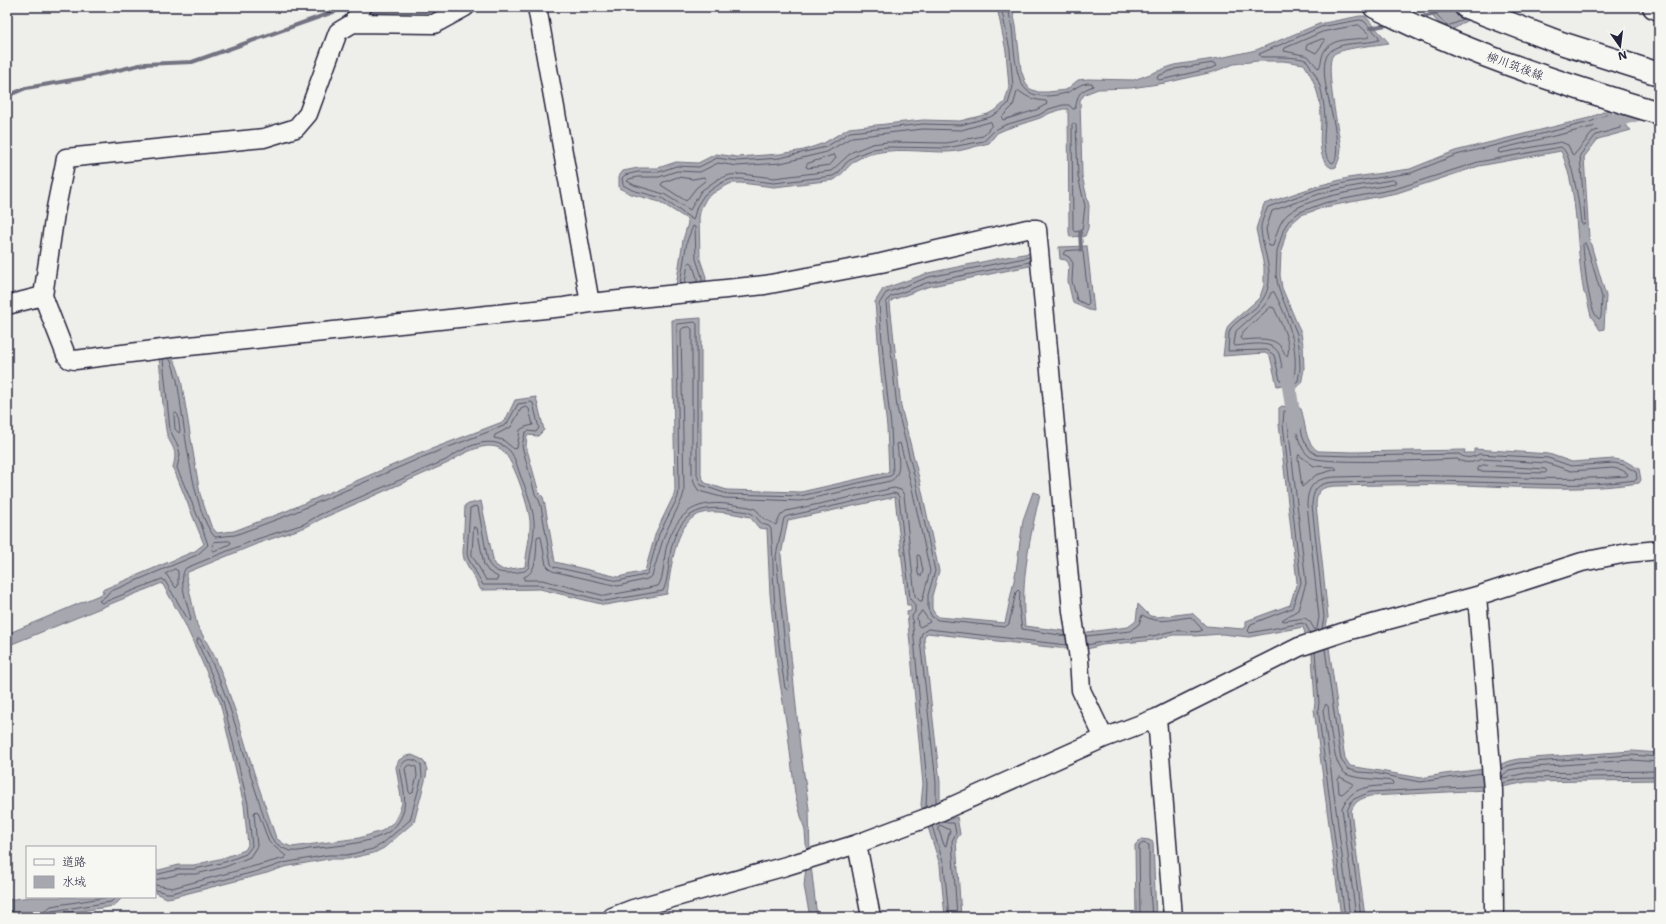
<svg xmlns="http://www.w3.org/2000/svg" width="1666" height="924" viewBox="0 0 1666 924" font-family="'Shantell Sans','Klee One',sans-serif">
<rect width="100%" height="100%" fill="#eeeeeb"/>
<filter id="ink" filterUnits="userSpaceOnUse"><feTurbulence type="fractalNoise" baseFrequency=".025" numOctaves="2"/><feDisplacementMap in="SourceGraphic" scale="8" xChannelSelector="R" yChannelSelector="G"/><feConvolveMatrix kernelMatrix="1 2 1 2 8 2 1 2 1" color-interpolation-filters="sRGB"/></filter>
<g filter="url(#ink)">
<path fill="#a7a7af" stroke="#727281" d="M997,7H1012L1016,26L1021,70L1026,84L1030,89L1038,92H1048L1066,90L1078,80L1088,79L1134,80L1174,65L1220,58L1256,50L1319,24L1360,16H1365L1389,43C1378,45 1339,48 1333,55C1324,64 1339,133 1341,148L1340,156L1336,167L1332,168C1316,161 1321,133 1321,119C1321,111 1320,102 1318,95C1315,83 1310,73 1304,64L1283,61H1257L1234,64L1213,72L1165,83L1131,88L1098,89L1085,94L1080,100L1082,176L1089,206L1088,228L1085,236L1070,237L1069,232L1068,109H1063L1050,113L1040,118L1006,129L997,133L989,143L985,144C973,147 959,152 946,152C917,152 887,146 860,158C849,163 844,174 834,180L774,187L741,183H732L723,187L707,197L701,208L699,217L700,259L706,277L705,286L697,301L692,303H677L676,286L683,240L688,223L687,219L660,202L631,194L619,188V176L623,171L638,168H658L676,162L698,163L716,154L737,157L780,154L804,150L824,143L849,128L923,120L960,121L988,114L997,109L1005,102L1009,87L1006,51Z
M1425,7H1508C1497,13 1484,13 1472,18C1462,21 1456,32 1444,30Z
M1608,110L1631,130L1598,139L1584,157L1589,238L1606,296L1604,329L1600,330L1591,316L1586,295L1584,293C1575,246 1580,196 1561,151L1479,166L1397,193L1325,207L1301,215L1292,223L1287,229L1281,252L1280,275L1282,288L1301,333L1303,345L1304,369L1301,384L1288,392L1282,385L1277,386L1270,356L1265,353L1223,356L1226,332L1228,326L1232,322L1255,302L1260,297L1264,285V266L1256,229L1264,204L1317,186L1348,178L1410,169L1455,151L1589,118Z
M1087,246L1094,311L1089,310L1073,303L1068,281L1069,264L1066,260L1060,259L1059,247Z
M1037,252L1039,264L927,287L892,300L890,303L901,407L920,482L939,571L932,596V609L935,614L939,617L1005,623L1016,571L1023,520L1033,492L1040,494C1030,537 1020,582 1025,626L1080,633L1128,627L1136,621L1138,604L1150,616L1157,617L1192,613L1206,626L1243,629L1246,627V621L1290,605L1297,582L1279,424V408L1282,406L1291,408L1298,407L1301,409C1306,423 1304,442 1318,451L1353,452L1465,450L1464,453H1474V449L1549,454L1572,462L1614,459L1625,461L1639,469L1641,480L1639,483C1580,492 1520,487 1462,485C1420,484 1378,485 1336,486C1322,487 1317,489 1316,505L1328,617L1326,626L1342,740L1345,758L1350,766L1421,778L1444,774L1493,768L1506,762L1518,759L1632,751L1659,753V780L1527,782L1487,790L1370,796C1360,799 1355,801 1351,811L1365,917H1341L1314,709L1315,703L1312,655L1303,627L1249,637L1222,634L1194,636L1193,635H1173L1155,640L1102,645L1087,649H1067L927,633L925,636L924,639L940,782V801L948,820L957,817L960,834L956,840L961,917H945L940,865L921,805L923,784L907,612L911,611V605H907L895,497L788,520L781,555L800,746L809,809L810,857L817,917H810L804,886L807,856L805,831L795,794L788,734L777,664L770,594L767,529L759,528L750,517C736,514 713,509 699,514C674,524 671,571 667,594L605,605L540,589L481,590L464,559L463,553L465,505L481,501L494,564L503,570L525,567C526,553 531,534 530,521C529,507 512,453 499,448C484,441 460,455 448,463L321,519L306,527L259,543L188,572L186,575L197,625L216,659L225,682L237,716L254,773L276,838L284,844L292,847L359,838L382,831L394,822L399,812L402,803L396,767L399,760L406,756L412,755L421,759L425,763L427,770L426,777L414,822L384,848L374,853L347,859H328L284,867L267,873L173,897L167,898L155,893V871L179,865H194L223,858L245,850L248,845L244,805L220,702L185,624L162,583L7,646V634L104,593L102,590L195,551L204,544L173,467C179,446 169,447 166,430C162,406 162,382 159,359L162,349C176,359 176,363 181,379L200,494L211,526L217,533L234,531L284,512L421,453L505,421L515,400L536,397L544,430L538,436L527,435L526,446L539,493L543,497L545,505L555,562L618,577L645,571L656,532L674,495L675,490L672,320L701,318V475L705,483L727,490L801,492L889,472L887,427L880,366L875,302L883,289L928,273L1011,256Z
M1141,839L1149,840L1153,842L1156,917H1136L1135,845Z
M31,897H123L114,906L41,917H7V900Z"/>
<g fill="none" stroke-linecap="round" stroke-linejoin="round">
<path stroke="#575769" stroke-width="1" d="M1001,7L1010,50L1013,87L1008,104L999,112L990,117L961,125L923,124L850,132L826,147L780,158L737,161L717,158L699,167L676,166L659,172H638L625,175L622,178L623,185L632,190L662,198L693,220L697,206L704,195L721,183L731,179H741L774,183L833,176L838,173L846,163L855,156L873,149L887,147L946,148L984,141L995,130L1005,125L1039,115L1049,109L1063,105H1069L1073,109H1075C1079,93 1077,93 1093,86L1092,83C1078,82 1074,92 1062,94C1052,96 1038,98 1029,92C1014,83 1014,44 1012,28C1011,21 1009,14 1008,7
M1430,7L1447,26L1456,23L1463,19
M1360,20L1364,21L1379,37V40C1366,44 1348,42 1337,47C1331,50 1327,54 1325,60C1320,90 1343,132 1335,161L1332,163C1320,151 1325,134 1325,119C1324,103 1322,84 1313,71C1311,68 1309,63 1307,61C1301,56 1269,57 1261,57L1259,54L1321,27Z
M1359,25L1369,34V37C1355,41 1335,36 1325,50C1321,56 1322,62 1319,68L1317,67L1308,56L1284,51L1285,48L1322,32Z
M1322,39H1324L1325,41L1316,53L1306,48L1307,45Z
M1215,63L1217,66L1212,68L1165,79L1159,80L1157,78L1158,76L1175,69Z
M1019,91C1028,98 1034,100 1046,101L1047,104L1036,110L1003,120L1002,117L1013,106L1017,92Z
M1607,115L1620,125V128L1596,135L1580,155L1585,220L1584,225L1581,223C1580,210 1572,152 1561,147L1478,162L1395,189L1324,203L1300,212L1290,219L1284,228L1277,251L1276,275L1279,290L1297,334L1299,346L1300,369L1298,381L1289,386L1285,382L1280,380L1274,355L1267,350L1228,351L1229,333L1231,328C1240,317 1256,311 1263,299C1277,277 1263,253 1261,230C1260,224 1265,213 1268,207L1318,189L1349,182L1411,173L1456,155L1590,122Z
M1606,121L1609,123V125L1593,132L1574,155L1572,154L1568,145L1561,142L1500,153L1498,152L1499,149L1592,127Z
M991,122L992,125L983,136L946,143L887,142L872,144L852,152L831,171L774,178L741,174L730,175L718,179L701,191L690,210L664,194L634,185L627,181L629,179L638,177H659L677,171L700,172L718,163L737,166L781,163L827,152L852,137L923,129L961,130Z
M1074,123L1076,125L1078,176L1085,206L1082,230L1075,232L1073,230L1072,125Z
M834,155L836,158L830,165L808,168L806,167L807,164Z
M678,177L693,179L704,177L706,180L696,188L686,201L661,185L662,183Z
M1393,180L1396,182L1394,184C1366,190 1302,196 1284,218C1278,226 1276,236 1273,246H1269L1266,229L1272,211L1319,194L1350,187Z
M1585,243L1589,253L1602,297L1601,317L1599,319C1588,312 1584,259 1583,245Z
M1082,250L1083,252L1089,303L1087,305L1077,300L1072,281L1073,263L1069,257L1063,254L1065,251Z
M1030,262L926,283L890,297L886,303L897,408L916,483L935,571L928,595V609L932,617L938,620L1005,627L1009,624L1016,592L1018,590L1020,592L1019,608L1022,629L1066,636
M685,283L688,263L690,262L692,263L697,278V282
M680,284L687,241L693,226L695,227L696,259L702,277V281
M1274,292C1288,318 1299,348 1294,377L1291,379L1283,375C1282,368 1281,361 1279,354C1273,339 1248,345 1235,346L1234,344L1236,331L1262,308L1267,302L1271,293Z
M1271,307L1274,308C1279,319 1293,345 1287,356L1285,355C1279,335 1259,339 1242,340L1240,338L1243,332Z
M690,327L692,329V475L695,485L699,491L725,498L800,501L890,481C903,476 898,456 897,444L900,443L911,484L930,571L922,601H920L915,596L904,495L901,490L894,488L786,511L781,515L776,525C772,522 766,521 763,518C760,516 759,511 755,509C749,506 740,506 734,505C698,499 678,510 667,545C663,557 665,577 658,586L605,596L542,580H524V577C538,572 536,550 537,537L539,536L541,537L546,565L552,571L618,586L647,579L652,576L664,536L682,499L684,492L681,330L683,328Z
M169,358L172,363L177,380C183,414 192,514 215,537L235,535L286,516L423,457L506,425L518,404L531,402L533,403L539,428L536,432L528,431L525,433L522,446L535,494L539,500L541,506L551,564L554,567L618,581L645,575L648,573L659,534L678,497L679,491L677,324L695,322L697,324V475L701,485L727,494L800,496L890,476L893,474L891,426L884,366L879,304L886,293L929,277L1030,257
M163,359L170,430L178,446L180,454L177,468L201,524L208,545L197,555L109,592L106,596L99,601L102,603L162,579L165,581L189,621L191,619C188,606 177,578 186,568L257,539L304,524L319,515L446,460C463,448 492,432 510,451C515,457 518,469 521,477C526,488 533,508 534,521C535,536 530,552 529,567L525,571C512,573 495,577 488,562L478,507L476,506L470,508L467,553L468,558L483,585H540L605,601L663,591C668,582 669,560 671,549C679,513 700,504 734,510C740,511 748,511 752,514C760,518 756,523 769,526L771,529C773,551 773,571 774,593C776,625 780,657 785,688L788,690L789,687L776,556L784,518L788,516L893,493L897,494L899,497L910,599L915,605V612L912,616L927,784L926,807
M527,407L529,409L533,425L525,427L520,430L517,448L514,449L503,440L494,438L495,435L511,427L521,409Z
M176,413L178,415L180,431L179,433L175,429L174,415Z
M1289,417L1294,418C1297,431 1298,448 1310,457C1322,465 1435,460 1457,459C1465,464 1474,463 1481,459L1547,463L1571,471L1613,468L1622,470L1628,474L1627,476C1566,481 1507,477 1446,476C1409,475 1373,476 1336,477C1316,478 1308,484 1307,504L1319,617L1317,628L1315,630L1310,622L1305,618L1284,621L1282,620L1298,610L1306,583L1288,424Z
M1299,455L1314,466L1335,467L1337,469L1316,475L1302,487L1298,458Z
M1483,465L1545,469L1547,471L1545,473L1478,471V468Z
M474,527L477,528L484,565L488,571L498,577L497,580H486L472,555Z
M229,541L231,542L230,544L214,551L212,550L214,542Z
M918,555L920,556L923,571L921,576L918,574L917,557Z
M175,569L178,571V586L176,588L166,574Z
M922,611L930,622L920,627L918,625L917,618Z
M1310,633L1306,625L1302,623L1250,633L1248,631L1251,624L1292,608L1301,583L1283,424L1284,411L1298,412L1302,434L1305,442L1311,451L1317,455L1353,456L1459,454C1465,459 1473,458 1479,454L1548,458L1571,466L1614,463L1624,465L1636,472L1637,478L1636,480C1581,488 1523,483 1468,482C1424,480 1380,481 1336,482C1319,483 1313,487 1312,505L1324,617L1322,629
M1086,636L1130,631L1139,624L1142,615C1160,625 1171,619 1191,617L1202,629L1201,631C1193,633 1183,630 1173,631C1166,632 1159,635 1152,636C1130,639 1108,640 1087,645
M1325,649L1338,741L1341,760L1348,769L1358,772L1374,773L1420,782L1482,773
M1315,652L1319,703L1318,710L1345,917
M1659,762L1631,760L1520,768L1509,770L1502,776L1504,778L1526,773L1659,771
M411,765L416,767L417,776L413,792L411,794L409,792L405,769L407,766Z
M1501,769L1508,766L1519,763L1631,755L1659,757
M1340,777L1354,784L1342,794L1339,793L1338,780Z
M1502,783L1527,778L1659,776
M936,803V782L920,640L922,633L928,629L1067,645
M944,821L947,823H954L956,833L952,841L957,917
M940,825L950,830L946,846L944,845L938,828Z
M932,826L944,865L949,917
M155,875L179,869H195L225,862L246,854L252,846L248,804L223,701L197,641L198,638L200,639C228,689 240,744 258,798C261,807 268,834 273,840C277,845 285,850 291,851C297,852 304,850 309,849C333,846 361,845 383,835C388,833 395,827 397,824C410,807 403,787 400,768C404,758 414,757 421,765L422,777L410,820L382,844L373,849L347,855H328L283,863L266,869L172,893H167L155,890
M155,880L180,874H196L225,867L250,857L257,846L254,813L256,811L258,812L269,842L286,856L285,858L172,888L155,885
M44,917L45,911L51,906L109,897
M49,917V913L52,911L111,902L116,897
M1140,917L1139,846L1143,843L1149,845V876L1152,917
M1350,917L1323,710L1326,704L1328,706C1330,721 1332,766 1346,774C1354,779 1380,779 1392,781L1393,783L1392,785C1370,787 1352,785 1342,808L1356,917
M1361,917L1347,811L1352,800L1370,792L1483,786"/>
<path stroke="#727281" stroke-width="4" d="M1417,18L1436,14
M1370,28L1391,24
M7,96L26,88L84,78L144,64L192,62L336,11L340,7
M1080,231L1081,250"/>
<path stroke="#a7a7af" stroke-width="14" d="M1601,124L1649,111
M1287,373L1295,426"/>
<defs>
<path id="minor" d="M362,7L353,23L338,32L308,114L296,128L264,138L66,158L55,213L43,296L66,355L69,359L75,360L170,348L564,307L590,303L765,285L807,277L881,263L1027,229H1037L1072,611L1079,659L1081,690L1104,738
M537,7L590,303
M353,23L434,24L465,7
M7,305L43,296
M1477,596L1493,790L1494,917
M1157,718L1173,917
M857,844L871,917
M612,917L633,909L786,866L857,844L926,818L1104,738L1157,718L1299,647L1350,630L1477,596L1582,562L1627,553L1659,550"/>
<path id="major" d="M1375,7C1394,16 1413,26 1433,34C1506,66 1582,90 1659,113
M1654,7L1659,9"/>
<path id="highway" d="M1466,7L1561,43L1659,74"/>
</defs>
<use href="#minor" stroke="#22223b" stroke-width="21"/>
<use href="#major" stroke="#22223b" stroke-width="25"/>
<use href="#highway" stroke="#22223b" stroke-width="25"/>
<use href="#minor" stroke="#f6f6f2" stroke-width="18"/>
<use href="#major" stroke="#f6f6f2" stroke-width="22"/>
<use href="#highway" stroke="#f6f6f2" stroke-width="22"/>
</g>
</g>
<g text-anchor="middle" dominant-baseline="central" stroke-width="3" stroke-linejoin="round" paint-order="stroke">
<g font-size="12" fill="#22223b" stroke="#f6f6f2">
<text transform="translate(1515 66) rotate(20)">柳川筑後線</text>
</g>
</g>
<rect width="1666" height="924" fill="none" stroke="#f6f6f2" stroke-width="24"/>
<rect x="12" y="12" width="1642" height="900" fill="none" stroke="#22223b" stroke-width="1.5" filter="url(#ink)"/>
<rect x="26" y="846" width="130" height="52" fill="#f6f6f2" stroke="#a1a1a9"/>
<rect x="34" y="859" width="20" height="6" fill="#f6f6f2" stroke="#a1a1a9"/>
<text x="62" y="866" font-size="12" fill="#22223b">道路</text>
<rect x="34" y="876" width="20" height="12" fill="#a7a7af" stroke="#a1a1a9"/>
<text x="62" y="886" font-size="12" fill="#22223b">水域</text>
<g transform="translate(1620 46) rotate(166)" stroke="#f6f6f2" stroke-width="3" paint-order="stroke">
<path d="M0-3L7 15L0 10L-7 15Z" fill="#22223b"/>
<text y="-6" font-size="11" font-weight="bold" text-anchor="middle" fill="#22223b">N</text>
</g>
</svg>
